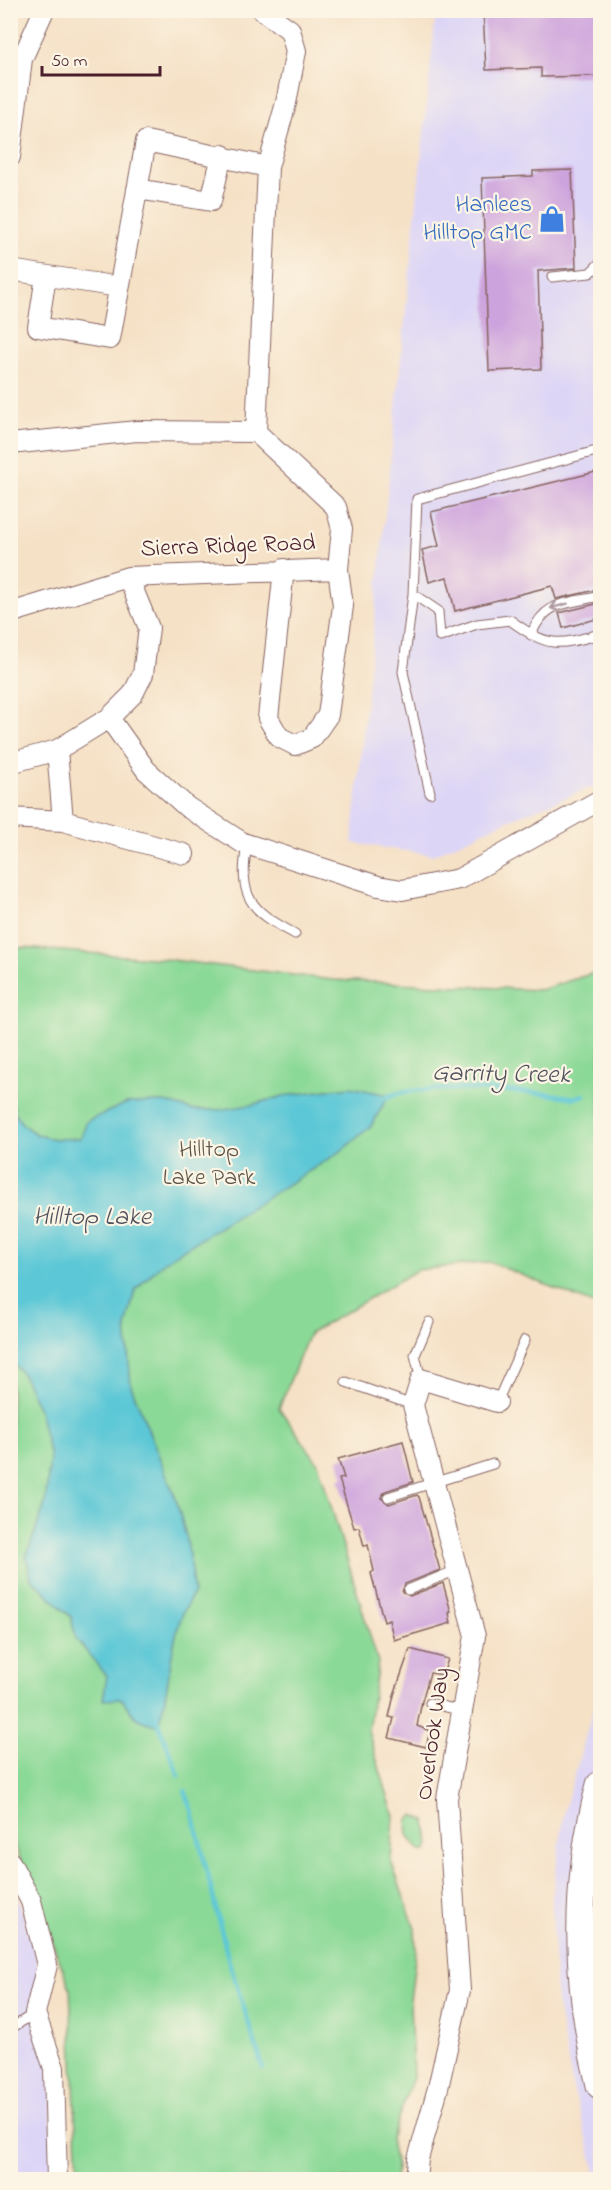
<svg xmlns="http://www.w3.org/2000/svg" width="611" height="2190" viewBox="0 0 611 2190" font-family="'Indie Flower',sans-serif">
<rect width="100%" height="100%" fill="#fcf5e5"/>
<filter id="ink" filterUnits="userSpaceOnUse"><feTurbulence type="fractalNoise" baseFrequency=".0167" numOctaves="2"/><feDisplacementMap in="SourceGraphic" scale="12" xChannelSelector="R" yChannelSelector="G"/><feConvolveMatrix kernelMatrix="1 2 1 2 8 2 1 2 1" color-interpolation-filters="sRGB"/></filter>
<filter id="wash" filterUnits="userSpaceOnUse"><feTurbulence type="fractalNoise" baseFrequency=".008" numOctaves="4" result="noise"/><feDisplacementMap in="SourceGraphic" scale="24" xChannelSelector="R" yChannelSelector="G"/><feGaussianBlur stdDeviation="1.35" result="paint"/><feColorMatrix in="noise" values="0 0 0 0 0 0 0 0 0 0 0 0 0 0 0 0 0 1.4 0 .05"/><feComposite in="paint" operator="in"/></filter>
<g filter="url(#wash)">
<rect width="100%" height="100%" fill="#f5e1c6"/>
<path fill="#ddd5f6" d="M382,11H600V784L506,821L433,855L352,843L435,21Z
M600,1686V2179H598L574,2093L556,1999L552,1899L564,1812Z
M10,1870L52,2013L51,2179H11Z"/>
<path fill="#8bd997" stroke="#6a7c61" stroke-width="1.5" d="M11,947L164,959L333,980L540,990L600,971V1307L490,1262L417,1270L309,1334L279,1408L318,1463L378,1662L368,1731L394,1816L391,1861L415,1929L416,1950L410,2001L413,2077L391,2139L396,2168L395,2179H78L70,1988L11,1835Z
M414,1815L426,1821L429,1844L427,1851H420L408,1835L407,1821Z"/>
<path fill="#5cc7d6" stroke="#537380" stroke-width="1.5" d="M350,1087L389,1095L371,1126L340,1152L165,1261L135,1290L126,1327L131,1386L176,1499L187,1540L194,1593C167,1631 173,1683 158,1725C137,1722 133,1716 122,1699L103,1700L107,1676L76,1639L71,1617L31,1578L26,1557L45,1504L50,1457L39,1410L23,1375L11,1360V1100C14,1105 14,1112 17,1117C34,1141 55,1140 81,1138L87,1121L127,1103L165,1102L192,1110H218L251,1105L283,1096Z"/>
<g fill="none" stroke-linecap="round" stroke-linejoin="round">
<path stroke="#5cc7d6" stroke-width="4.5" d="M385,1098C412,1082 540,1091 574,1098L584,1095
M157,1720L179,1776
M185,1791L192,1810L229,1962L263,2068"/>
</g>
<g id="blocks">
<path fill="#cda3dd" d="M483,10H600V76L541,77V68L486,70Z
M572,170L576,268L538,271L541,369L489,371L482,178L533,176V171Z
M600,471V589L556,599L552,586L455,611L447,577L429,582L422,550L439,546L431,512Z
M600,603V618L563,628L559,613Z
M403,1441L413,1482L385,1491L381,1498L389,1504L417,1495L419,1497L440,1570L405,1584L402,1592L410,1596L443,1583L451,1612L449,1613L451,1623L394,1640L389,1620L384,1622L371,1573L374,1571L368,1545L364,1546L359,1527L354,1528L339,1479L344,1478L338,1459Z
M410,1649L448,1659L443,1675L430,1673L422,1701L417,1726L430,1731L426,1747L389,1738L394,1718L389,1717L394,1695Z"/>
</g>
</g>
<g filter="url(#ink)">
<use href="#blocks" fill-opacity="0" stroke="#866361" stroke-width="1.5"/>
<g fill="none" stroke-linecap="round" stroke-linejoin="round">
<defs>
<path id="lane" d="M552,277L590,273L600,263
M413,594L438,611L440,637L477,624L510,620C549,648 556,646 600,634
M531,635C545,600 567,604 600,596
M430,793L403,672L413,594L417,499L600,450
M247,844C238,898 250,910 295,934
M421,1379L415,1355L429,1322
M346,1382L413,1405
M497,1402L525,1340
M388,1497L493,1464
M408,1590L459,1569
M430,1703L462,1711
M10,2029L35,2013"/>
<path id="street" d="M10,157L22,59L44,10
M137,189L211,201L222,155
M10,270L119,287
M46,276L38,327L110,339L146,141L268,167
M256,432L336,507L342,529L338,569L343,606L328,715L312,738L295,745L279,737L268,718L284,569
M256,432L268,167L286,103L296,51L290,30L262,10
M10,444L137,431L256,432
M10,613L128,577L338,569
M109,718L146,770L187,807L243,843L378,886L402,890L459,879L600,800
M57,750L63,821
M10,763L57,750L109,718L133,694L143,674L149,628L128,577
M10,818L63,821L184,854
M10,1862L31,1901L47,1965L35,2013L54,2068L57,2180
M416,2180L418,2159L438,2088L460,1990L447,1799L475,1636L413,1405L421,1379L497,1402"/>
<path id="secondary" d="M600,1785C573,1886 575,1984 600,2085"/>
</defs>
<use href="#lane" stroke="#866361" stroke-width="11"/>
<use href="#street" stroke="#866361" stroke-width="22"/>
<use href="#secondary" stroke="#866361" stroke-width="29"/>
<use href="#lane" stroke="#fff" stroke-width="9"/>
<use href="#street" stroke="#fff" stroke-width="20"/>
<use href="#secondary" stroke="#fff" stroke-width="27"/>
</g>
<defs><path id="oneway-shaft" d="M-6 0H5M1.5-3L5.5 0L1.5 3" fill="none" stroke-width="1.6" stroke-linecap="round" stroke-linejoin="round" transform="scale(1.5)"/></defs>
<use stroke="#ae9aa0" href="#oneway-shaft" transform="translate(559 606) rotate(165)"/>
</g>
<defs>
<symbol id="shop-bare" viewBox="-9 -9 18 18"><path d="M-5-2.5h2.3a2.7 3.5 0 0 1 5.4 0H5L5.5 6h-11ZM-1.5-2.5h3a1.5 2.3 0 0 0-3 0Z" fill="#3f7fe0" stroke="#fcf5e5" stroke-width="2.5" paint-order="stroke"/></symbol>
</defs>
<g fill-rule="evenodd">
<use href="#shop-bare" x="533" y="200" width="38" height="38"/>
</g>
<g text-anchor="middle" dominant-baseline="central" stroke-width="4.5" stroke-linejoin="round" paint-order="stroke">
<g font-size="24" fill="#366cbe" stroke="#fcf5e5" text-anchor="end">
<text x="532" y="205">Hanlees<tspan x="532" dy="28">Hilltop GMC</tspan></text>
</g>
<g font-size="24" fill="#4a1f2b" stroke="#fcf5e5">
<text transform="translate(228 547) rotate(-2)">Sierra Ridge Road</text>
<text transform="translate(434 1734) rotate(-82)">Overlook Way</text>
</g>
<g font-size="24" fill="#5e574b" stroke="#fcf5e5">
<text x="209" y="1150">Hilltop<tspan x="209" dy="28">Lake Park</tspan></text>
</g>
<g font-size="26" font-style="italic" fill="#4f515e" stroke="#fcf5e5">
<text transform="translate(501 1075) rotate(1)">Garrity Creek</text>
<text x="92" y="1218">Hilltop Lake</text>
</g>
</g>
<rect width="611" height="2190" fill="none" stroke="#fcf5e5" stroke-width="36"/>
<path d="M42 66v9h118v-9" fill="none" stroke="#4a1f2b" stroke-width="3"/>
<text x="51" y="66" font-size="18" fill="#4a1f2b" stroke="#fcf5e5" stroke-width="4.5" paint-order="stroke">50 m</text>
</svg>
